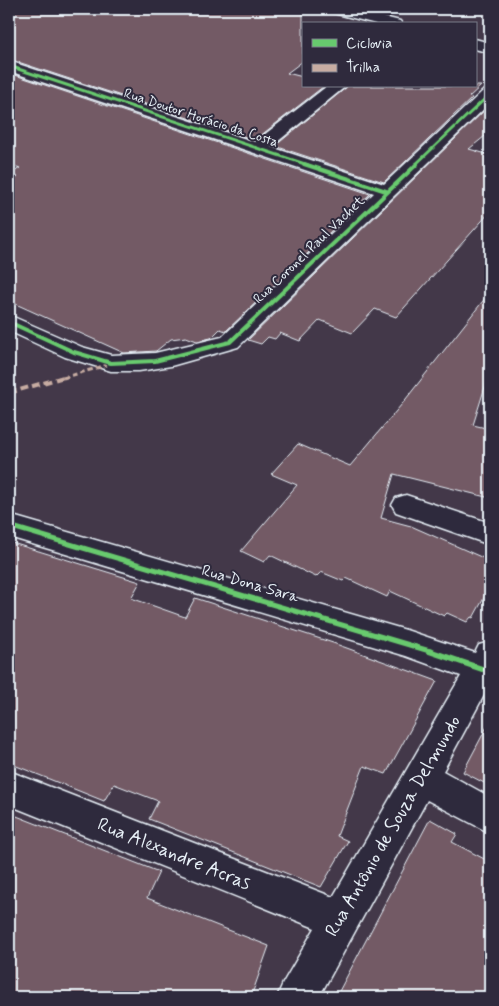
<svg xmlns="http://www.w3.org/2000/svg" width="499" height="1006" viewBox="0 0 499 1006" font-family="Mynerve,sans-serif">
<rect width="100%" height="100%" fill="#433849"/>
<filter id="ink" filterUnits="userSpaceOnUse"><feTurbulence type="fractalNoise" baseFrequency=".02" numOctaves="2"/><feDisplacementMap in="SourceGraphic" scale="10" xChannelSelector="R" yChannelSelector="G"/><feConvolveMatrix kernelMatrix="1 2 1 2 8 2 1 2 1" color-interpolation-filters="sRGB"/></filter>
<g filter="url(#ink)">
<path fill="#735a65" stroke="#e8f1f8" d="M9,9H303V61L287,73L303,77V86H324L255,140L9,59Z
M9,73L370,194L226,331L220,329L211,338L197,341L186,337L171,339L156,351L124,353L9,301V183L18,177L11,174L20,168L9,164Z
M348,86H481L469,97L472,98L384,182L275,146Z
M490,105V132L469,149L490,155V212L396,317L375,309L352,333L320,320L300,341L280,333L275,339L268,337L261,344L248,340Z
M490,292V371L473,425L490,429V498L394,474L381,518L411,526L490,561V587L473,618L471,617L467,622L447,613L444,616L390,591L387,597L346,578L343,581L321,572L316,577L270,555L264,562L241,551L297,485L271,474L298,444L350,466L402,404Z
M9,542L140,582L131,598L185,617L195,598L333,643L437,681L386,774L364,766L337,836L348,841L321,887L149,819L158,801L114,784L104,801L9,763Z
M490,721V786L463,772Z
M9,813L159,872L147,898L269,946L251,997H9Z
M430,819L457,834L452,842L490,862V997H336Z"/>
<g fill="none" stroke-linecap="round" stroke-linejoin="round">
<defs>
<path id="minor" d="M328,9H352L400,21L402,24H376L330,12Z
M475,39L490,43V53L475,49Z
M9,61L255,142L327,86H346L271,147L384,184L484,90L490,89V103L238,347L171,366L139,371H111L65,357L9,331V315L82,347L111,355L155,353L222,337L374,193L9,71Z
M406,495L490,523V545L396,512L392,505L396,498Z
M9,515L406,630L475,653L479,645L490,642V684L443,771L490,797V833L427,800L319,997H277L283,983L315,928L9,805V771L333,897L461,676L406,656L9,537Z"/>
</defs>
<use href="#minor" stroke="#e8f1f8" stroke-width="3"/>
<use href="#minor" fill="#2f2a3d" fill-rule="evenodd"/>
<path stroke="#c7aca2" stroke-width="3" stroke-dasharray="5.5 3" stroke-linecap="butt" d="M63,378L107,365"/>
<path stroke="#c7aca2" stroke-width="4" stroke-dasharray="8 4" stroke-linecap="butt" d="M9,393L67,376"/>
<defs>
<path id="cycleway-far3" d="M9,66L308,165
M415,165L490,94"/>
<path id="cycleway-far2" d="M304,164L386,191
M9,322L74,352L111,363L155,361L230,342L417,164"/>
<path id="cycleway-far1" d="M9,526L433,652"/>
<path id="cycleway" d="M429,651L482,669"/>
</defs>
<use href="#cycleway-far3" stroke="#2f2a3d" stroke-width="5"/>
<use href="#cycleway-far2" stroke="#2f2a3d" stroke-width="6"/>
<use href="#cycleway-far1" stroke="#2f2a3d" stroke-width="8"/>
<use href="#cycleway" stroke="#2f2a3d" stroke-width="9"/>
<use href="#cycleway-far3" stroke="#67ca6e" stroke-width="3"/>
<use href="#cycleway-far2" stroke="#67ca6e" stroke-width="4"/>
<use href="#cycleway-far1" stroke="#67ca6e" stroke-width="5"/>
<use href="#cycleway" stroke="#67ca6e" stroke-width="6"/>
</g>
</g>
<g text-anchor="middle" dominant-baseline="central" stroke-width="4" stroke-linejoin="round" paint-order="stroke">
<g font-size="14" fill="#e8f1f8" stroke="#2f2a3d">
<text transform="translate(201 118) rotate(18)">Rua Doutor Horácio da Costa</text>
<text transform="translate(309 250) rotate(-44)">Rua Coronel Paul Vachet</text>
</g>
<g font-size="16" fill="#e8f1f8" stroke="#2f2a3d">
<text transform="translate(250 584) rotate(16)">Rua Dona Sara</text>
</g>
<g font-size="19" fill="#e8f1f8" stroke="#2f2a3d">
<text transform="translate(393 826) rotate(-60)">Rua Antônio de Souza Delmundo</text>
<text transform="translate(174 854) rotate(22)">Rua Alexandre Acras</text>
</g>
</g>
<rect width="499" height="1006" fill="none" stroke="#2f2a3d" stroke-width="30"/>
<rect x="15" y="15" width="469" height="976" fill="none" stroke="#e8f1f8" stroke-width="2" filter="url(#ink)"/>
<rect x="302" y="22" width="175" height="65" fill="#2f2a3d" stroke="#797a88"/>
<rect x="312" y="39" width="25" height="8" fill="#67ca6e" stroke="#797a88"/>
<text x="346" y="48" font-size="15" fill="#e8f1f8">Ciclovia</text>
<rect x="312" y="64" width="25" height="8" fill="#c7aca2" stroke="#797a88"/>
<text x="346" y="72" font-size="15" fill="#e8f1f8">Trilha</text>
</svg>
